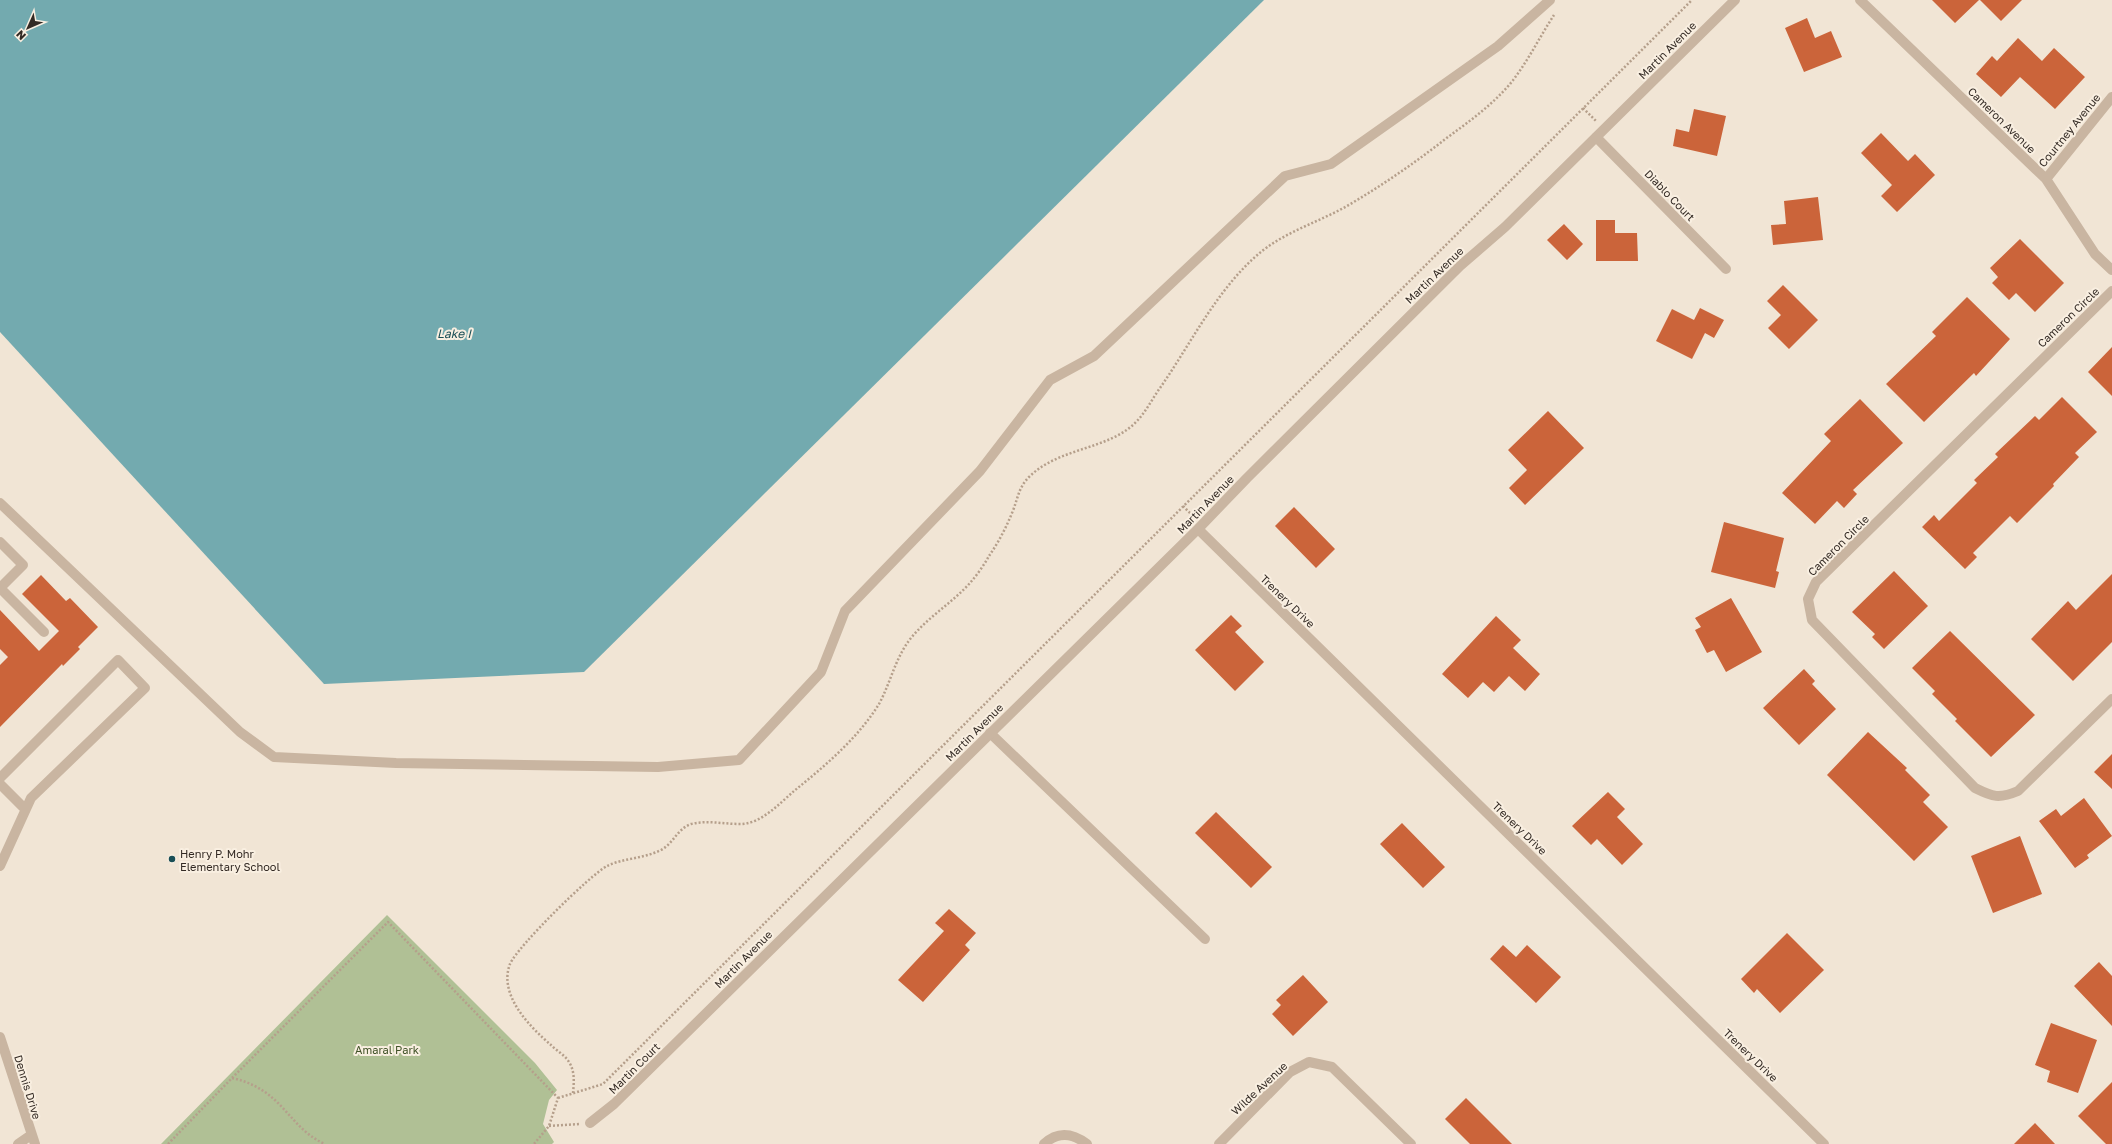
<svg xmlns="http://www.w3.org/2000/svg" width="2112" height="1144" viewBox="0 0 2112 1144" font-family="'Golos Text',sans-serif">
<rect width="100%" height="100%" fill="#f1e5d5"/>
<path fill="#b0c095" d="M387,915L535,1063L557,1090L549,1100L543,1124L554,1142L552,1144H161Z"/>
<path fill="#73aaaf" d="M0,0H1264L584,672L324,684L0,332Z"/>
<path fill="#cb643a" d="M1932,0H1979L1955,23Z
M1980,0H2022L2001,21Z
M1807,18L1815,38L1831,31L1842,57L1804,72L1785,28Z
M2018,38L2042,61L2054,48L2085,77L2055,109L2020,77L2001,97L1976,74L1992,56L1997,61Z
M1694,109L1726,116L1717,156L1673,146L1676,129L1689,132Z
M1881,133L1908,161L1915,154L1935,175L1897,212L1881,196L1892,185L1861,153Z
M1818,197L1823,240L1773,245L1771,225L1786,224L1784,201Z
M1596,220H1615V233H1637L1638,261H1596Z
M1564,224L1583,244L1567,260L1547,240Z
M2020,239L2064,283L2035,312L2016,293L2009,300L1992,283L1998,277L1990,268Z
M1783,285L1818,320L1789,349L1768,328L1781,315L1767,301Z
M1967,297L2010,339L1976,376L1974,373L1924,422L1886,384L1936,336L1932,332Z
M1700,308L1724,320L1714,338L1705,333L1692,359L1656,341L1672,309L1694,320Z
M2112,347V396L2088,372Z
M2062,397L2097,432L2075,453L2079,457L2053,484L2054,486L2017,523L2010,516L1973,553L1977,557L1965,569L1922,527L1934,515L1939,521L1977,483L1974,480L1998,457L1995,454L2035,416L2039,420Z
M1860,399L1903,443L1853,490L1857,494L1844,508L1837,501L1815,524L1782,493L1831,441L1824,434Z
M1548,411L1584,448L1525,505L1509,488L1527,470L1508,450Z
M1294,507L1335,549L1316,568L1275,526Z
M1724,522L1784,538L1776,571L1779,572L1775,588L1711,572Z
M1894,571L1928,606L1884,649L1872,637L1875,634L1852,612Z
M2112,574V642L2073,681L2031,639L2068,601L2076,610Z
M41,575L66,601L70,598L98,627L78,647L80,649L63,666L62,664L0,727V665L8,657L0,649V610L39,651L59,631L22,594Z
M1731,598L1762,652L1726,672L1714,650L1707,653L1695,630L1701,627L1695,618Z
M1231,615L1242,626L1235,632L1264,662L1235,691L1195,650Z
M1496,616L1521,640L1513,648L1540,674L1525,691L1509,676L1494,692L1483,682L1468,698L1442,674Z
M1950,631L2035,715L1991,757L1955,721L1957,719L1932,694L1935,691L1912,668Z
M1804,669L1815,681L1812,684L1836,709L1799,745L1763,708Z
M1868,732L1907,768L1905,770L1930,795L1923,802L1948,827L1914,861L1827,775Z
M2112,754V789L2094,772Z
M1608,792L1625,809L1617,817L1643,844L1622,865L1597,839L1591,845L1572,826Z
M2084,798L2112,836L2087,855L2089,858L2075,868L2039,821L2056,809L2061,816Z
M1216,812L1272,867L1251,888L1195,833Z
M1402,823L1445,867L1423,888L1380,844Z
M2020,836L2042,894L1993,913L1971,856Z
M949,909L976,933L965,945L970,950L923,1002L898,980L944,931L935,923Z
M1787,933L1824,970L1780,1013L1757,989L1754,993L1741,979Z
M1503,945L1516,957L1527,945L1561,977L1536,1003L1490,959Z
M2099,962L2112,976V1026L2074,986Z
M1303,975L1328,1002L1293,1036L1272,1014L1281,1005L1276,1000Z
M2051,1023L2097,1040L2078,1093L2047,1082L2050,1071L2035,1065Z
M2112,1082V1144H2106L2078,1116Z
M1466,1098L1512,1144H1470L1445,1119Z
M2035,1123L2055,1144H2014Z"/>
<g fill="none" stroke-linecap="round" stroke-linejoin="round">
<path stroke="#b59f8b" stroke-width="2.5" stroke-dasharray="2 2" stroke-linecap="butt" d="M1583,108L1596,121
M1183,506L1193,516
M232,1078L388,922L558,1098L549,1126L534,1144
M573,1093C574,1083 575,1071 569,1062C565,1055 557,1051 551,1045C530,1027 498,995 510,964C517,947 590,875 607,866C623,858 643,859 661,850C674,843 677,829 691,824C707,820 723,824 740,824C761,824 779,804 794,791C825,766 858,738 879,704C891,682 895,658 911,638C928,617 952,603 970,583C977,575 984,565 989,556C998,543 1006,528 1012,513C1018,499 1018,488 1029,477C1059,447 1109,450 1136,422C1146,412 1152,399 1160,388C1190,345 1215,293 1255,257C1281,233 1317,223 1347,206C1383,185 1416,162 1448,137C1470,121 1492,105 1510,84C1527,63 1539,38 1554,15
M558,1098L603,1084L1692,0
M549,1126L579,1124
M168,1144L232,1078C250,1082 265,1090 278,1103C293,1118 304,1135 325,1144"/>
<path stroke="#c9b5a1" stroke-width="10" d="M0,503L240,732L274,757L396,763L658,767L739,760L821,672L845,611L980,471L1050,380L1094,356L1285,176L1331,164L1498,46L1550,0
M990,733L1205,939
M0,778L118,660L145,688L31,798L0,866
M0,784L25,809"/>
<path stroke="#c9b5a1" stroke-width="10" d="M1860,0L2046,179L2095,254L2112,270
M1596,137L1726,269
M2046,179L2112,97
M2112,291L1816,582L1808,599L1812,620L1975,788C1993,797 1999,799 2018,791L2112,699
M1198,529L1824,1144
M0,542L23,565L0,588
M0,588L44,632
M0,1037L35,1144
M590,1123L614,1104L1198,529L1247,478L1460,266L1505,227L1735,0
M18,1144L31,1135
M1044,1144C1058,1131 1072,1133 1087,1144
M1219,1144L1290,1072L1309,1062L1332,1067L1411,1144"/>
</g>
<circle fill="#194e56" stroke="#f9efe1" stroke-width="1.5" cx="172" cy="859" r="4"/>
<g text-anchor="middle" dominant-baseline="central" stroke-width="4" stroke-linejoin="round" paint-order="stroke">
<g font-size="11" fill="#332a24" stroke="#f9efe1">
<text transform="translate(1667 50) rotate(-45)">Martin Avenue</text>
<text transform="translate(2002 120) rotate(44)">Cameron Avenue</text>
<text transform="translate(2069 130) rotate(-51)">Courtney Avenue</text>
<text transform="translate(1670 195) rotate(46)">Diablo Court</text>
<text transform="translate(1434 275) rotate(-44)">Martin Avenue</text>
<text transform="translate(2068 317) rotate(-44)">Cameron Circle</text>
<text transform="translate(1205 504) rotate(-46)">Martin Avenue</text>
<text transform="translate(1838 545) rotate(-45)">Cameron Circle</text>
<text transform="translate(1288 601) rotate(44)">Trenery Drive</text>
<text transform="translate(974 732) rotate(-45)">Martin Avenue</text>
<text transform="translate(1520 828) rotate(44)">Trenery Drive</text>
<text transform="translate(743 959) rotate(-45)">Martin Avenue</text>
<text transform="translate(1751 1055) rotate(44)">Trenery Drive</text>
<text transform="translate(634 1068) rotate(-45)">Martin Court</text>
<text transform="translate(28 1087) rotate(73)">Dennis Drive</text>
<text transform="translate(1259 1088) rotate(-43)">Wilde Avenue</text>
</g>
<g font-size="11" fill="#332a24" stroke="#f9efe1" text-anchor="start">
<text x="180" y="853">Henry P. Mohr<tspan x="180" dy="13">Elementary School</tspan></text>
</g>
<g font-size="11" fill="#405227" stroke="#f9efe1">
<text x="387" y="1049">Amaral Park</text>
</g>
<g font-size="12" font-style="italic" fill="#194e56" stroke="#f9efe1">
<text x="454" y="333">Lake I</text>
</g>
</g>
<g transform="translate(28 28) rotate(225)" stroke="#f9efe1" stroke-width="3" paint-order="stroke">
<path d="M0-3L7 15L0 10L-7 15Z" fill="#332a24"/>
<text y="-6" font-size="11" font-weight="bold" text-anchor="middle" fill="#332a24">N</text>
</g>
</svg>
